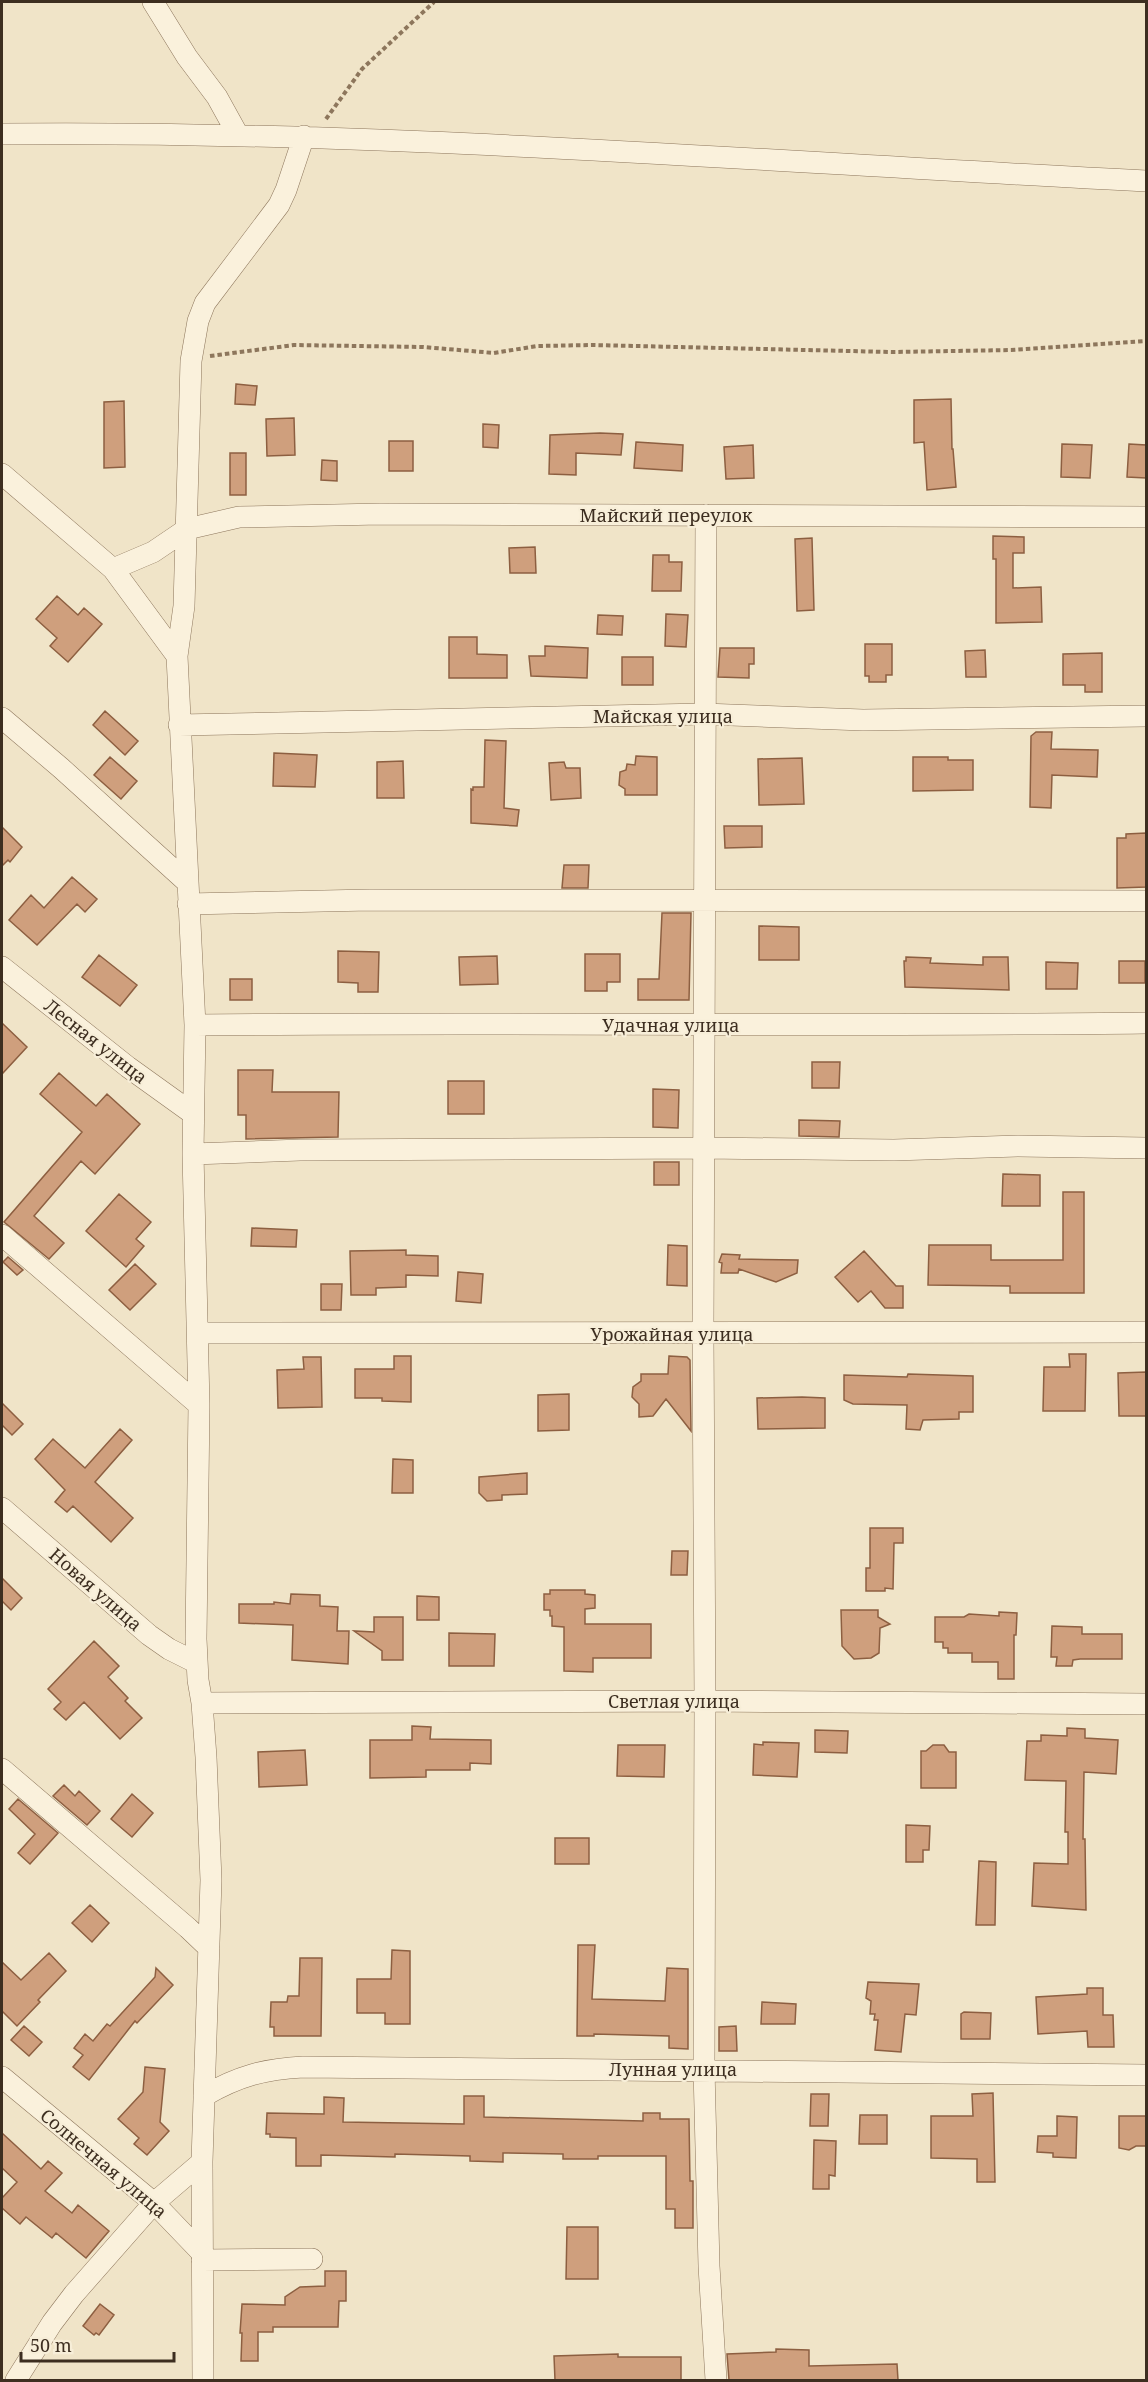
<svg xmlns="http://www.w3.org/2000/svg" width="1148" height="2382" viewBox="0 0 1148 2382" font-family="'Noto Serif',serif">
<rect width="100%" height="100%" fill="#f0e4c8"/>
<path fill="#cf9f7d" stroke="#8d5f41" stroke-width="1.5" d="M236,384L257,386L255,405L235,404Z
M951,399L952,449H953L956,487L927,490L924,442L914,443V400Z
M124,401L125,467L104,468V402Z
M294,418L295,455L267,456L266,419Z
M483,424L499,425L498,448L483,447Z
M600,433L623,434L621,455L576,453V475L549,474L550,435Z
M389,441H413V471H389Z
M636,442L683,445L682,471L634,468Z
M1062,444L1092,445L1090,478L1061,477Z
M1129,444L1146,445V478L1127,477Z
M753,445L754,478L726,479L724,447Z
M230,453H246V495H230Z
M322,460L337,461V481L321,480Z
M993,536L1024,537V553H1013V588L1041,587L1042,622L996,623V559H993Z
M812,538L814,610L797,611L795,539Z
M535,547L536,573H510L509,548Z
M653,555H669V562H682L681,591H652Z
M57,596L78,615L84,608L102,624L68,662L50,646L57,638L36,619Z
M666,614L688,615L686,647L665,646Z
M598,615L623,616L622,635L597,634Z
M449,637H477V654L507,655V678H449Z
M865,644H892V675H886V682H869V676H865Z
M545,646L588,648L587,678L531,676L529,656H545Z
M720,648H754V664H749V678L718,677Z
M985,650L986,677H966L965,651Z
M1102,653V692H1085V685H1063V654Z
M622,657H653V685H622Z
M105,711L138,741L125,755L93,725Z
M1036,732H1052L1051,749L1098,750L1097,777L1052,775L1051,808L1030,807L1031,736Z
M485,740L506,741L504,808L519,810L517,826L471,823V789L473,790V787H484Z
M274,753L317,755L315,787L273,786Z
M636,756L657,757V795H625V789L619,785L620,772L626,770L627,764L635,765Z
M110,757L137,781L121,799L94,775Z
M913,757H948V760H973V790L913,791Z
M802,758L804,804L759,805L758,759Z
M403,761L404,798H377V762Z
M564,762L566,768H580L581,798L551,800L549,763Z
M724,826H762V847L725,848Z
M2,827L22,847L10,862L8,860L2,866Z
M1146,833V887L1117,888V838H1126V834Z
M564,865H589L588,888H562Z
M72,877L97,899L85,912L77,904L37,945L9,920L31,895L44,908Z
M662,913H691L689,1000H638V979H659Z
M759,926L799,927V960H759Z
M338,951L379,952L378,992H358V983L338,982Z
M585,954H620V982H607V991H585Z
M99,955L137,985L120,1006L82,977Z
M497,956L498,984L460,985L459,957Z
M906,957L931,958L930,963L983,965V957H1008L1009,990L905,987L904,961H906Z
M1119,961H1145V983H1119Z
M1046,962L1078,963L1077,989H1046Z
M230,979H252V1000H230Z
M2,1023L27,1047L2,1074Z
M812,1062H840L839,1088H812Z
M238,1070H273L272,1092H339L338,1137L246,1139V1115H238Z
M59,1073L96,1106L107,1094L140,1124L95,1174L81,1161L34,1216L64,1243L49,1259L4,1222L82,1132L40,1094Z
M448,1081H484V1114H448Z
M653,1089L679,1090L678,1128L653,1127Z
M799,1120L840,1121L839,1137L799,1136Z
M654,1162H679V1185H654Z
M1003,1174L1040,1175V1206H1002Z
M1063,1192H1084V1293H1010V1286L928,1285L929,1245H991V1260H1063Z
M119,1194L151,1222L136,1239L144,1246L126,1267L86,1231Z
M252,1228L297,1230L296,1247L251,1246Z
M668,1245L687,1246V1286L667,1285Z
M406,1250V1255L438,1256V1276L406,1275V1287L376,1288V1295H351L350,1251Z
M864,1251L896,1286H903V1308H885L871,1291L858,1302L835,1277Z
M722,1254L740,1255L739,1259L798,1260L797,1273L776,1282L739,1269L738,1273H721L722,1263L719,1262Z
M8,1257L23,1270L17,1275L3,1262Z
M135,1264L156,1284L130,1310L109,1290Z
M458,1272L483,1274L481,1303L456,1301Z
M321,1284H342L341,1310H321Z
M1069,1354H1086L1085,1411H1043L1044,1367H1070Z
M394,1356H411V1402L382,1401V1398H355V1369H394Z
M669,1356L687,1357L690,1360L691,1431L666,1399L653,1416L639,1417V1404L632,1397L633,1387L641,1381V1374H668Z
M303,1357H321L322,1407L278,1408L277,1370L304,1369Z
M1146,1372V1416H1119L1118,1373Z
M908,1374L973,1376V1412H959V1419L923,1420L920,1430L906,1429L907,1405L853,1404L844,1400V1375L907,1377Z
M569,1394V1430L538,1431V1395Z
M802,1397L825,1398V1428L758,1429L757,1398Z
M2,1403L23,1424L12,1435L2,1425Z
M120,1429L132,1440L95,1482L133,1518L111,1542L73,1506L67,1512L55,1502L65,1490L35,1459L53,1439L85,1468Z
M393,1459L413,1460V1493H392Z
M527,1473V1494L502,1495V1500L487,1501L479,1493V1477Z
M870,1528H903V1543H894L893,1589L885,1588V1591H866V1568H870Z
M672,1551H688L687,1575H671Z
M2,1578L22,1598L11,1610L2,1601Z
M550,1590H585V1594L595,1595V1608L585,1609V1624H651V1658H593V1672L564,1671V1627L552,1626V1616H550V1610H544V1594H550Z
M291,1594L320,1595V1606L338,1607L337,1631H349L348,1664L292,1660L293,1625L239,1623V1604H274V1602L290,1604Z
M417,1596L439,1597V1620H417Z
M841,1610H878V1617L890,1624L880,1628L879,1653L871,1658L854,1659L842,1646Z
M999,1612L1017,1613L1016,1635H1014V1679H998V1662H972V1653H948V1648H943V1642H935V1617H964L969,1614L999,1616Z
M374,1617H403V1660H382V1651L354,1631L374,1632Z
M1052,1626L1082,1627V1634H1122V1659H1080L1073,1660L1072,1666H1056L1057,1657H1051Z
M449,1633L495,1634L494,1666H449Z
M94,1641L119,1666L108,1677L128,1698L125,1701L142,1718L120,1739L84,1702L66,1720L54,1709L61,1702L48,1689Z
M412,1726L431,1727L430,1739L491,1740V1764L470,1763V1770H426V1777L370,1778V1740H412Z
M1067,1728L1085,1729V1738L1118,1740L1116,1774L1084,1772L1083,1839H1085L1086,1910L1032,1906L1034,1863L1068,1864V1832H1065L1066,1781L1025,1780L1027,1741H1041V1735L1067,1736Z
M815,1730L848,1731L847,1753L815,1752Z
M763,1742L799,1743L797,1777L753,1775L754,1744L763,1745Z
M618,1745H665L664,1777L617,1776Z
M933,1745H944L949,1752H956V1788H921V1751H926Z
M305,1750L307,1785L259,1787L258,1752Z
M64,1785L75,1796L79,1791L100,1811L87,1825L53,1796Z
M132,1794L153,1813L132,1837L111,1819Z
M18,1799L58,1833L30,1864L18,1853L35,1834L9,1809Z
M906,1825L930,1826L929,1850H923V1862H906Z
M555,1838H589V1864H555Z
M979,1861L996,1862L995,1925H976Z
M90,1905L109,1923L92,1942L72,1923Z
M578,1945H595L592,1999L665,2001L667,1968L688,1969V2049L669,2048V2036L594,2034V2036H577Z
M392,1950L410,1951V2024H385V2013H357V1979H391Z
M49,1953L66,1971L38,2000L40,2002L17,2026L2,2011V1962L21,1980Z
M300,1958H322L321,2036H274V2027H270L271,2002H287L288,1996H299Z
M156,1968L173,1985L137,2023L135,2021L89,2080L73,2067L83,2055L74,2048L85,2034L93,2041L107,2024L110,2026L155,1977Z
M868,1982L919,1984L916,2015L905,2014L901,2052L875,2050L878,2020H874L875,2014H870L871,2001L866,1998Z
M1087,1988H1103V2015H1113L1114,2047H1088L1087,2031L1038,2034L1036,1997L1087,1994Z
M762,2002L796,2004L795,2024H761Z
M964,2012L991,2013L990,2039H961V2014Z
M24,2026L42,2042L29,2056L11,2040Z
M736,2026L737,2051H719V2027Z
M145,2067L165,2069L160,2122L169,2131L147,2155L134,2144L139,2138L118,2119L143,2092Z
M993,2093L995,2182H977V2159L931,2158V2116H973L972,2094Z
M811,2094H829L828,2126H810Z
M464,2096H484V2117L643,2121V2113H660V2119H689L690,2181H693V2228H675V2209H666V2156H598V2159H563V2154L503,2153V2162L470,2161V2156L395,2154V2157L321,2155V2166H296V2138L270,2137V2134H266L267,2113L324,2114V2097L344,2098L343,2122L464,2124Z
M860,2115H887V2144H859Z
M1057,2116L1077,2117L1076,2158L1053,2157V2153L1037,2152L1038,2136H1057Z
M1119,2116H1146V2146H1136L1129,2150L1119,2148Z
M2,2133L41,2169L48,2161L62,2173L45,2191L72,2213L78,2205L109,2231L86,2258L56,2233L52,2238L26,2217L20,2224L2,2208V2198L17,2182L2,2168Z
M814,2140L836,2141L835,2176L829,2175V2189H813Z
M567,2227H598V2279H566Z
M325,2271H346V2301H339L338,2327H273V2332H258V2361H241L242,2333H240L242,2304L285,2305V2297L300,2287L325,2286Z
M100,2304L114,2315L99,2335L96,2333L94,2335L83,2326Z
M776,2349L809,2350V2366L897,2364L898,2380H729L727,2354L776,2352Z
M618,2354V2357H681V2380H555L554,2356Z"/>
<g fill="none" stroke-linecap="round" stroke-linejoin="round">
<defs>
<path id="minor" d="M153,2L187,57L217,97L238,135
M2,134C383,130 765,162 1146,181
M2,474L113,569
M706,515L703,1334L705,1701L704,2069L709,2266L716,2380
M177,656L184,606L191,361L198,321L205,303L279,205L286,190L304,136
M2,718L61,768L187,882
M179,725L704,714L863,720L1146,716
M188,904L370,900L1146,901
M2,967L128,1067L192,1113
M195,1025C512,1022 829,1027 1146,1023
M193,1154L300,1150L704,1148L894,1150L1018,1146L1146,1148
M2,1235L199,1405
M198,1333L1146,1332
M2,1508L149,1635L169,1649L197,1663
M202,1703L705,1701L1146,1704
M2,1769L188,1928L209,1948
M2,2077L154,2203L202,2253
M204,2096C238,2076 265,2069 303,2067L1146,2075
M202,2260L312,2259
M16,2380L52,2323L74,2294L154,2203L202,2162
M203,2380L202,2162L211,1880L206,1757L202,1703L198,1680L196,1639L199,1405L193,1154L195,1025L177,656L113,569L153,552L187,529L239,517L380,514L1146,517"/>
</defs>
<use href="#minor" stroke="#8d765c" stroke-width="22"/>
<path stroke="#8d765c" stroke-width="4" stroke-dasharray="4.5 3" stroke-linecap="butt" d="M326,119L362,69L434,2
M210,356L294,345L423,347L494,353L537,346L593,345L891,352L1011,350L1146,341"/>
<use href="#minor" stroke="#faf1dc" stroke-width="21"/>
</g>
<g text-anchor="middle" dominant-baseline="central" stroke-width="4.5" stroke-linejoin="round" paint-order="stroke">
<g font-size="18" fill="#3d2e20" stroke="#f7eed8">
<text x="666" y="515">Майский переулок</text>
<text x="663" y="716">Майская улица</text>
<text x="671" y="1025">Удачная улица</text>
<text transform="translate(96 1041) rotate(38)">Лесная улица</text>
<text x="672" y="1334">Урожайная улица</text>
<text transform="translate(96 1589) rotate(41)">Новая улица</text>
<text x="674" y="1701">Светлая улица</text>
<text x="673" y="2069">Лунная улица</text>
<text transform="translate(104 2163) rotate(40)">Солнечная улица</text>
</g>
</g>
<rect width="1148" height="2382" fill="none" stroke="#3d2e20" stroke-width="6"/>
<path d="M21 2352v9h153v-9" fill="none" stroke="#3d2e20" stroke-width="3"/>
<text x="30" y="2352" font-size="18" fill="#3d2e20" stroke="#f7eed8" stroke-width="4.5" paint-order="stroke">50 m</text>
</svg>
